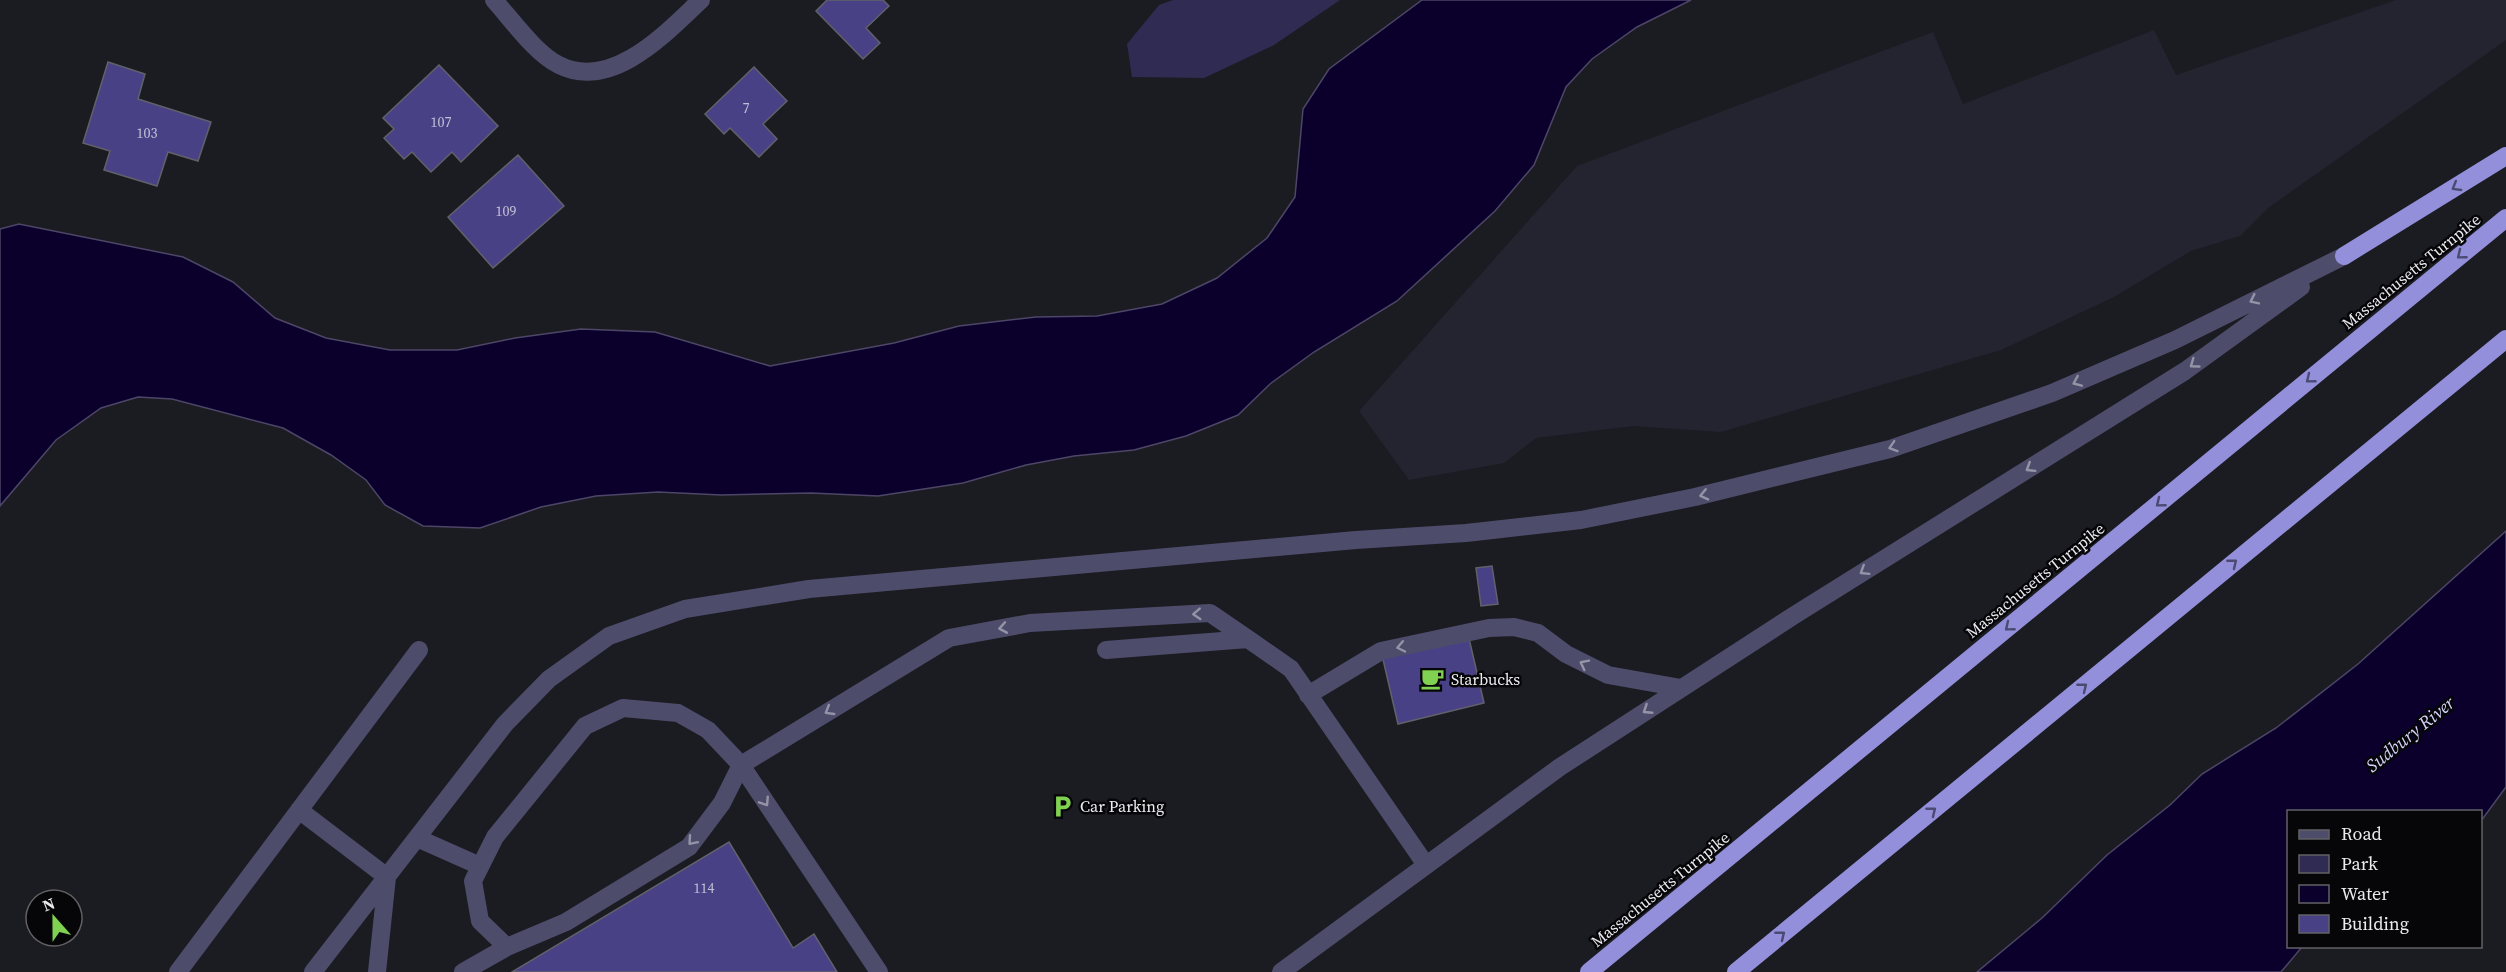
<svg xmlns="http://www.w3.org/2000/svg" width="2506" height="972" viewBox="0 0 2506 972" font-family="'Source Serif 4',serif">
<rect width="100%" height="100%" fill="#1b1b22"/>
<path fill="#242330" d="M2396,0H2506V40L2268,208L2240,236L2191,251L2114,297L2001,350L1721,432L1633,426L1536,438L1504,463L1409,480L1359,411L1577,166L1933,32L1963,104L2154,30L2176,75Z"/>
<path fill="#2f2b52" d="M1173,0H1340L1274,45L1204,78L1132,77L1127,44L1159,5Z"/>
<path fill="#0b002c" stroke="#4e4667" stroke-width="1.5" d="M1422,0H1691L1637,27L1592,59L1566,87L1534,165L1495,211L1397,301L1314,352L1270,384L1238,415L1186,436L1134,450L1074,456L1026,465L963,483L878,496L811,493L721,495L658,492L596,496L541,507L480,528L423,526L385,505L366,480L331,455L283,428L172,399L138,397L101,408L56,440L0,506V229L19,224L183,257L233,282L275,318L326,338L390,350H457L515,338L581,329L655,332L770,366L894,343L959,326L1036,317L1097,316L1162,304L1217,278L1267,238L1295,197L1303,109L1329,69Z
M2506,531V787L2481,821L2480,812H2288V946L2302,947L2281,972H1977L2042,918L2107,855L2170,805L2202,774L2276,728L2358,664Z"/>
<path fill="#494186" stroke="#61616a" stroke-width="1.5" d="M827,0H883L889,6L866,28L880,43L863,59L816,11Z
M108,62L145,74L138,99L211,122L198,161L168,152L157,186L104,170L110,151L83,143Z
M439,65L498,126L461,162L452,152L431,172L412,152L404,159L384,138L394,129L383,118Z
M754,67L787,101L763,124L777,139L759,157L730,128L724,134L705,114Z
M518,155L564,206L493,268L448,217Z
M1492,566L1498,604L1481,606L1476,568Z
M1468,634L1484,703L1398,724L1382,655Z
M729,842L793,948L814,934L837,972H512Z"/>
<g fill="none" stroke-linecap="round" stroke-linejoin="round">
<path stroke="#4e4c6b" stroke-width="18" d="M1106,650L1248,639L1291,669L1426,865
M1308,695L1381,651L1489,628L1514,627L1538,633L1566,654L1608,675L1681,688
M299,810L387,877L377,972
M417,838L480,866
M178,972L419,650
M313,972L505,724L549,679L609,636L685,609L809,589L1356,540L1466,533L1581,520L1695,497L1890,449L2052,393L2175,340L2344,256
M463,972L507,947
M879,972L741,765L708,730L678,713L623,708L585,726L495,837L473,881L480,921L507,947L566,922L689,847L722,803L741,765L949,638L1030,623L1210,613L1248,639
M1281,972L1560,767L1793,616L2185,371L2301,287"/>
<path stroke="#4e4c6b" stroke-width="18" d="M494,0C512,20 536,54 559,65C612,92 667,32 701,0"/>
<path stroke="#938fdb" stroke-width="18" d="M2344,256L2506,156
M1589,972L2506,218
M1736,972L2506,339"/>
</g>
<defs><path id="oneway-chevron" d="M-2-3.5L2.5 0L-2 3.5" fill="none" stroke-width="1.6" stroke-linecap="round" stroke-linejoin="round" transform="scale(1.5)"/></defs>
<g stroke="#4c4a72">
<use href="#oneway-chevron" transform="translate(2456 187) rotate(149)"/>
<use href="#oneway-chevron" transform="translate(2461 255) rotate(141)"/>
<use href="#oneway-chevron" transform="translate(2310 379) rotate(141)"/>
<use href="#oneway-chevron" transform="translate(2160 503) rotate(141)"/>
<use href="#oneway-chevron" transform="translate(2233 563) rotate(-39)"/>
<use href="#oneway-chevron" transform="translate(2009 627) rotate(141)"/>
<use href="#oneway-chevron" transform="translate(2083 687) rotate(-39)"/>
<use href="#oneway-chevron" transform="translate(1932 811) rotate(-39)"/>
<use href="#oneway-chevron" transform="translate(1781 935) rotate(-39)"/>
</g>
<g stroke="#9594a7">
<use href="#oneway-chevron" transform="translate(2254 300) rotate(154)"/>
<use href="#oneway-chevron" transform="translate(2194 364) rotate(144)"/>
<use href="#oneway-chevron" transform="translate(2077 382) rotate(157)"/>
<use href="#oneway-chevron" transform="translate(1893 447) rotate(162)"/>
<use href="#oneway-chevron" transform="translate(2030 468) rotate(148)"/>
<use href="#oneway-chevron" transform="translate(1704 495) rotate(167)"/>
<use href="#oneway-chevron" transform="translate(1864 571) rotate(148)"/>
<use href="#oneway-chevron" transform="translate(1197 614) rotate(177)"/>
<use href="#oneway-chevron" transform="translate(1003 628) rotate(170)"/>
<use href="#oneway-chevron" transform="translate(1401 647) rotate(168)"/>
<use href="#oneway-chevron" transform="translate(1584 664) rotate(-153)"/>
<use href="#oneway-chevron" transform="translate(1647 710) rotate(147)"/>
<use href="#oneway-chevron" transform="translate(829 711) rotate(149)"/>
<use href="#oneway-chevron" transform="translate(765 802) rotate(57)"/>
<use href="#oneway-chevron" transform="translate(692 841) rotate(131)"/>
</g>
<defs>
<symbol id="cafe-bare" viewBox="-9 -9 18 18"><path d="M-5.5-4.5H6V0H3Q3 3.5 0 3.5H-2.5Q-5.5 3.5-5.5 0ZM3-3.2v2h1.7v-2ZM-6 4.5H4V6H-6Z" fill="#80d051" stroke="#060609" stroke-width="2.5" paint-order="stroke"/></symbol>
<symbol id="parking-bare" viewBox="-9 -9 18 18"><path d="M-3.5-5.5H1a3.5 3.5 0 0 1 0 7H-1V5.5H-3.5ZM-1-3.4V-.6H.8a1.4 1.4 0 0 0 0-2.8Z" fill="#80d051" stroke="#060609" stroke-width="2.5" paint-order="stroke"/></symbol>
</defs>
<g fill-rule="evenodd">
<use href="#cafe-bare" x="1416" y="662" width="33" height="33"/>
<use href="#parking-bare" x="1046" y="790" width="33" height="33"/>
</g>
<g text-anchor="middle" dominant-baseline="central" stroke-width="5" stroke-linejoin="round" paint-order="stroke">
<g font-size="14" fill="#c2c0d6">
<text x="746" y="108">7</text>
<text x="441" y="122">107</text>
<text x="147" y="133">103</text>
<text x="506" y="211">109</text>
<text x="704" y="888">114</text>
</g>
<g font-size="16" fill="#ebebf0" stroke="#060609">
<text transform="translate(2411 271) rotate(-39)">Massachusetts Turnpike</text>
<text transform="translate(2035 580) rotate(-39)">Massachusetts Turnpike</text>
<text transform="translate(1660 889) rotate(-39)">Massachusetts Turnpike</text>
</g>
<g font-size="16" fill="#ebebf0" stroke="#060609" text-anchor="start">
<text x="1451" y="679">Starbucks</text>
<text x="1080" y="806">Car Parking</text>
</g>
<g font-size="18" font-style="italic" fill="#d2d2fb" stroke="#060609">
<text transform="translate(2410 734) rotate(-39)">Sudbury River</text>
</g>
</g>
<rect x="2287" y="810" width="195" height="138" fill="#060609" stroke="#626265" stroke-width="1.5"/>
<rect x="2299" y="830" width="30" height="9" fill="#4e4c6b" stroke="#626265" stroke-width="1.5"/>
<text x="2341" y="840" font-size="18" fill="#ebebf0">Road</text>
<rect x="2299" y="855" width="30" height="18" fill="#2f2b52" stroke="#626265" stroke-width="1.5"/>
<text x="2341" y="870" font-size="18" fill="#ebebf0">Park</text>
<rect x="2299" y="885" width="30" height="18" fill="#0b002c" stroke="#626265" stroke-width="1.5"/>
<text x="2341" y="900" font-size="18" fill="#ebebf0">Water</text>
<rect x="2299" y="915" width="30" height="18" fill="#494186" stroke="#626265" stroke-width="1.5"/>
<text x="2341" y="930" font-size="18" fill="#ebebf0">Building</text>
<g transform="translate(54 918) rotate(339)"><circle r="28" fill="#060609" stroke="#626265" stroke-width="1.5"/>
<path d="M0-4.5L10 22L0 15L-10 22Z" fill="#80d051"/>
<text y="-9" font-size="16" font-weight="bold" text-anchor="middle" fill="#ebebf0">N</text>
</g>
</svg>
